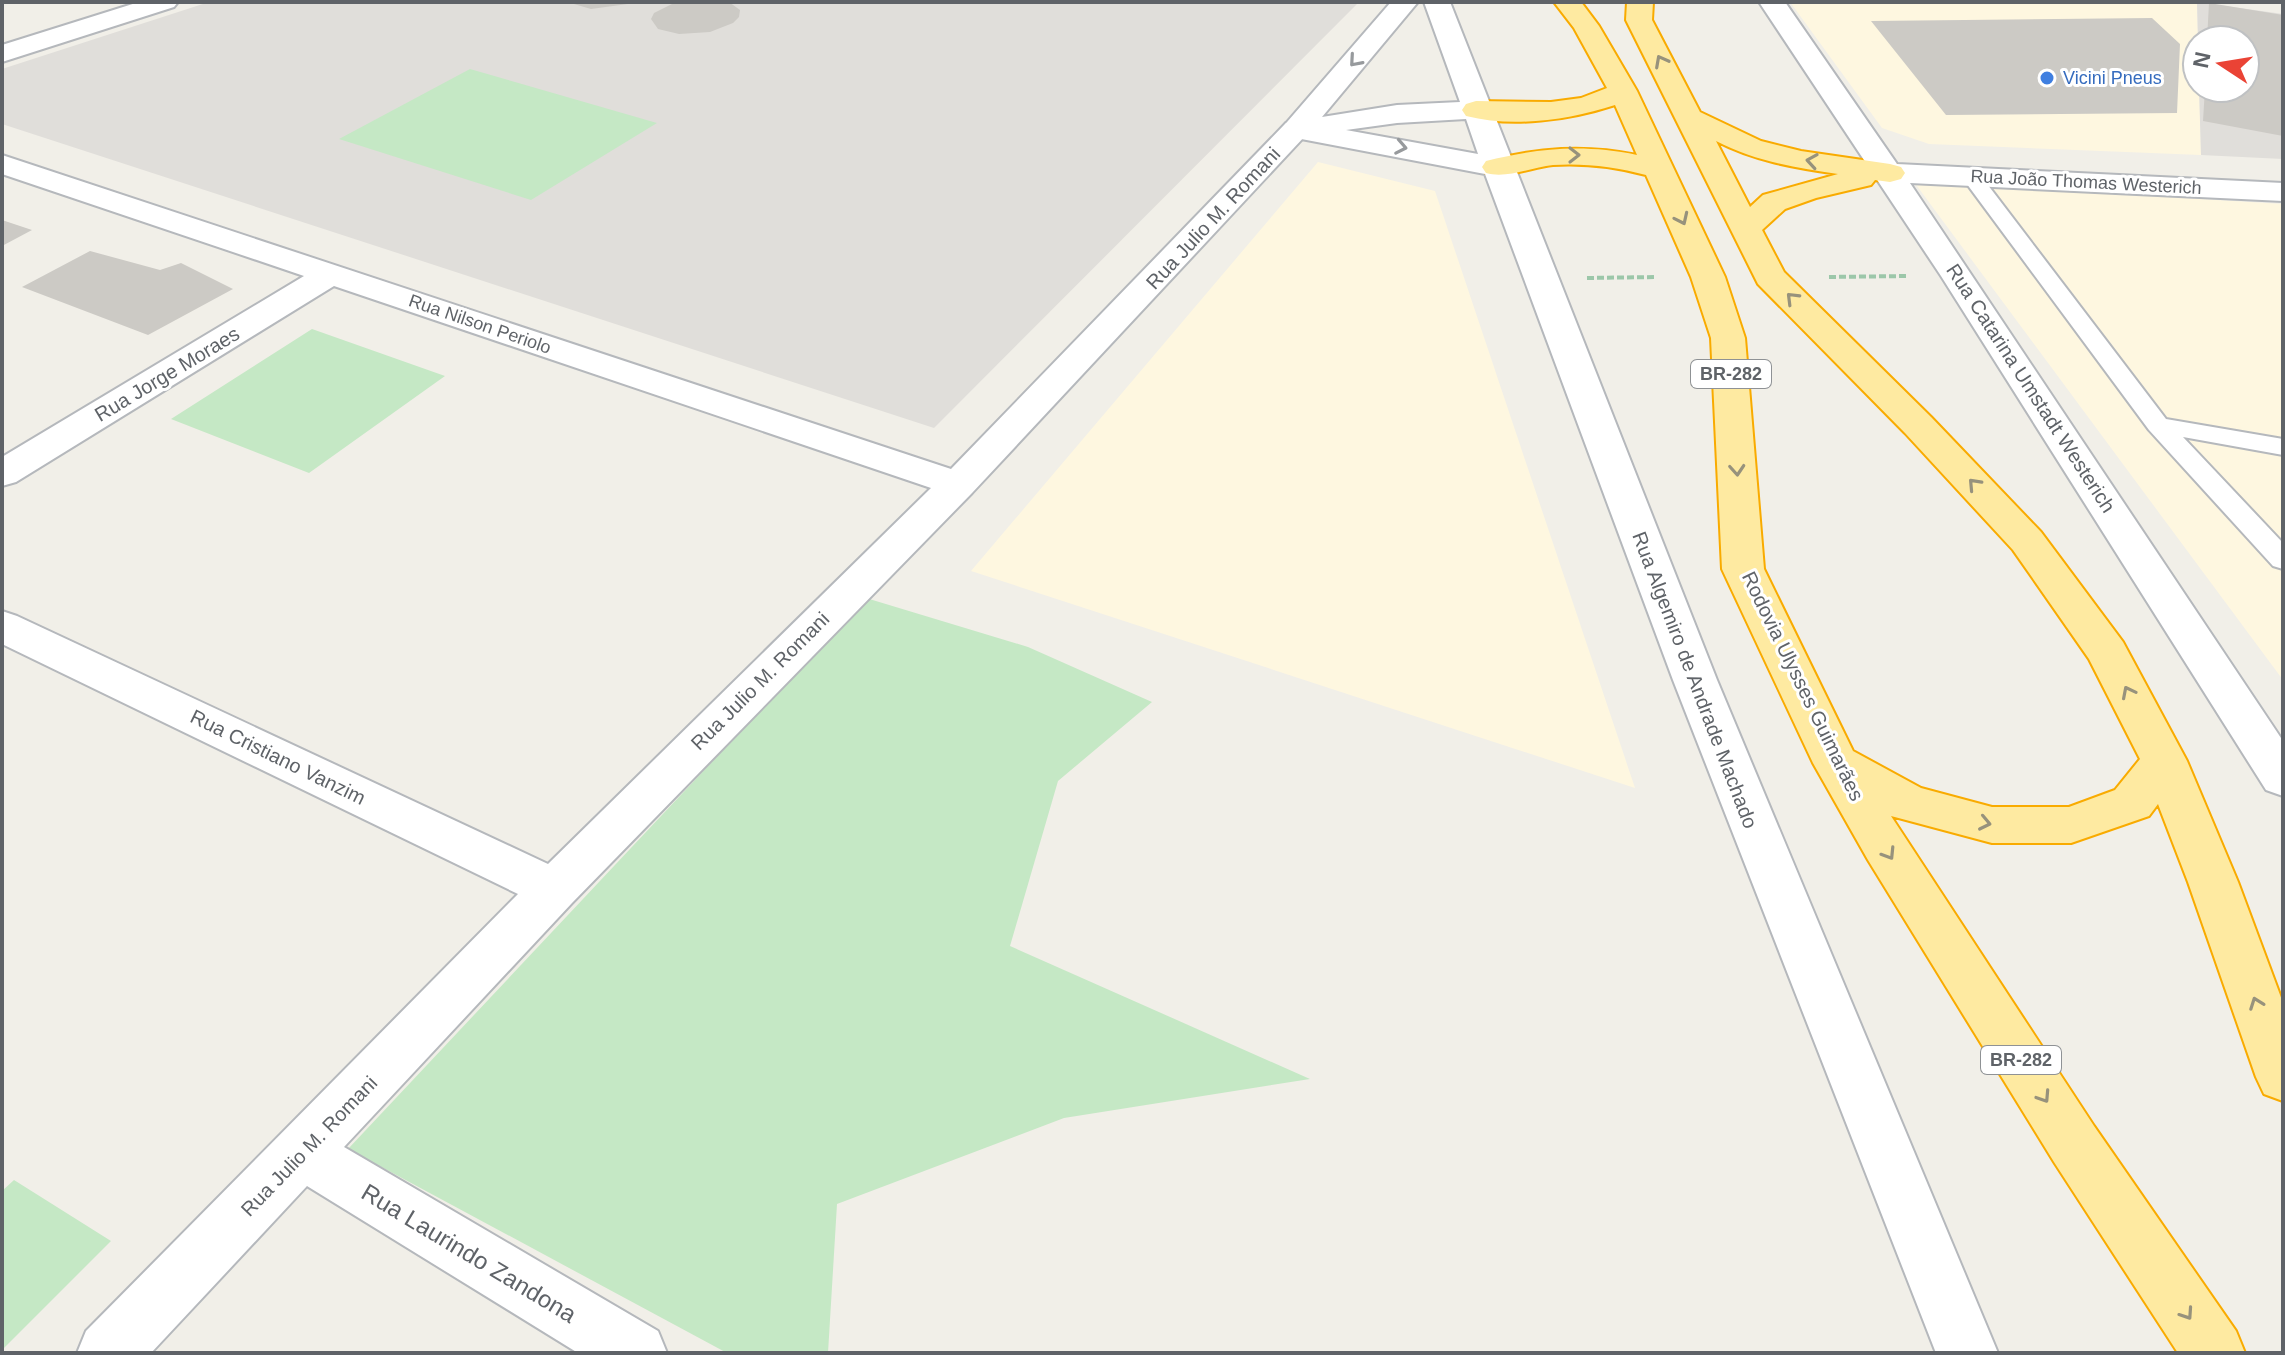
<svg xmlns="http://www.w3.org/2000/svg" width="2285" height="1355" viewBox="0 0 2285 1355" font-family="Helvetica,sans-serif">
<rect width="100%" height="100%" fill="#f1efe8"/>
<path fill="#fef7e0" d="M1790,2H2197L2201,155L1929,144L1882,128Z
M1318,162L1435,191L1635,788L971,571Z
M1914,182L2283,204V680L2134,479Z"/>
<path fill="#e0deda" d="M209,2H1359L934,428L2,124V69Z
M2197,2L2283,14V159L2201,155L2199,88H2245V40H2198Z"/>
<path fill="#c5e8c5" d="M470,69L657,123L531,200L339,139Z
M312,329L445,376L309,473L171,419Z
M866,598L1028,647L1152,702L1058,781L1010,946L1310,1079L1064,1118L837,1204L828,1353H727L348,1149Z
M14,1180L111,1241L2,1350V1191Z"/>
<path fill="#cccac5" d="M567,2H635V3L591,9Z
M676,2H729L740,10L739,17L733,23L710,32L679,34L658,29L651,19L654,13Z
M2209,3L2283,15V136L2203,121L2205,88H2245V40H2207Z
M2152,18L2180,44L2177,113L1946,115L1871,21Z
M2,220L32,230L2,246Z
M90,251L160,270L181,263L233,289L148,335L22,287Z"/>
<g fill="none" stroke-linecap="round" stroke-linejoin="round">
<defs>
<path id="service" d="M1971,170L1978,172L2166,419L2283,439V455L2183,437L2283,543V569L2273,566L2149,430L1961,176Z"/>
<path id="minor" d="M1296,120L1306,123L1311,129L1306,135L972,493L572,903L344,1147L658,1331L667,1353H578L307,1186L151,1353H77L86,1331L518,894L2,644V611L17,616L548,864L931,488L334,286L16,482L2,486V457L304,276L2,174V155L951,469L1286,123Z"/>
<path id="tertiary" d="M139,2H178L174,7L2,62V45Z
M1391,2H1418L1322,117L1397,105L1460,102L1424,2H1450L1717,680L1998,1353H1936L1673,680L1485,174L1296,138L1286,135L1281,129ZM1466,119L1478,154L1346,130L1397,123Z
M1759,2H1785L1897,164L2283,183V201L1910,183L2283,741V796L2266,790L1941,276Z"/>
<path id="trunk" d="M1554,2H1581L1599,26L1637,91L1725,277L1745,338L1764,569L1853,751L1921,788L1992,807H2069L2115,790L2140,759L2089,659L2013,550L1905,433L1758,284L1626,20L1627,2H1653L1652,20L1700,112L1761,141L1801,151L1890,164L1901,167L1905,173L1901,179L1890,182L1875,180L1871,185L1816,198L1785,209L1762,230L1784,272L1931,417L2041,532L2123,642L2187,761L2238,882L2283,1003V1101L2264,1094L2256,1077L2188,882L2158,804L2149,816L2071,843H1992L1891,816L2094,1126L2236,1331L2245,1353H2178L2054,1162L1868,860L1813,763L1722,569L1711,338L1691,277L1646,175C1616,167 1585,163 1553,165C1532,167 1507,179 1486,173L1482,167L1486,161C1538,148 1584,144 1637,155L1615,105C1569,120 1513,128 1466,116L1462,110L1466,104L1476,101L1551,102L1581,98L1607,88L1574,28ZM1716,141C1754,161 1796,168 1838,174L1763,195L1750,207Z"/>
</defs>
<use href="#service" stroke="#b5b8bc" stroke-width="4"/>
<use href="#minor" stroke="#b5b8bc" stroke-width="4"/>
<use href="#tertiary" stroke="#b5b8bc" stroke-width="4"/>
<use href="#trunk" stroke="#f9ab00" stroke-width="4"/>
<path stroke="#9cc7a9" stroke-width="4" stroke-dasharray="7 3" stroke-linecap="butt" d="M1829,277L1907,276
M1587,278L1657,277"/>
<use href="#service" fill="#fff" fill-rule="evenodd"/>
<use href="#minor" fill="#fff" fill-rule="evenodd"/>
<use href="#tertiary" fill="#fff" fill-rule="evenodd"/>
<use href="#trunk" fill="#feeaa1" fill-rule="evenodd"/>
</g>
<defs><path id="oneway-chevron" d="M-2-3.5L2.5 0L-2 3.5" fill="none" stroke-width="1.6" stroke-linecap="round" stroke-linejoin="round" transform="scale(2)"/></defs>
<g stroke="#979a9d">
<use href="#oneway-chevron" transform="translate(1355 61) rotate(131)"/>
<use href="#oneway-chevron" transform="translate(1401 147) rotate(11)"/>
</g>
<g stroke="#97927c">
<use href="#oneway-chevron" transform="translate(1661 61) rotate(-118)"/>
<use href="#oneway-chevron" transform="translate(1574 155)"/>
<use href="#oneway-chevron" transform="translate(1812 161) rotate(-171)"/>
<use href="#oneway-chevron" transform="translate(1682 219) rotate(65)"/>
<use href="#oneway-chevron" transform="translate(1792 298) rotate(-135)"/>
<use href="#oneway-chevron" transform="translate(1737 470) rotate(86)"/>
<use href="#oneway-chevron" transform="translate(1974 484) rotate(-133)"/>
<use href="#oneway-chevron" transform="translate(2128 692) rotate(-117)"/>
<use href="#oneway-chevron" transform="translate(1985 823) rotate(12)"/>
<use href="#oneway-chevron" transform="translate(1889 854) rotate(58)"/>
<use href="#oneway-chevron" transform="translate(2256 1003) rotate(-110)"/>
<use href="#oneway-chevron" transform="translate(2044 1097) rotate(57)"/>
<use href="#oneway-chevron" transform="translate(2187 1314) rotate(56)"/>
</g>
<circle fill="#3f7fe0" stroke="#fff" stroke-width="3" cx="2047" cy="78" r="8"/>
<g text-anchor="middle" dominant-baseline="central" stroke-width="6" stroke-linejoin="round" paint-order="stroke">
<g font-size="18" fill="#366cbe" stroke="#fff" text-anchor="start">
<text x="2063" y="78">Vicini Pneus</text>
</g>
<g font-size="18" fill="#5f6368" stroke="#fff">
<text transform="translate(2086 182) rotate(3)">Rua João Thomas Westerich</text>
<text transform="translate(480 324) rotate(19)">Rua Nilson Periolo</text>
</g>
<g fill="#fff" stroke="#8f9295" stroke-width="2">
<rect x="1691" y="360" width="80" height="28" rx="6"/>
<rect x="1981" y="1046" width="80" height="28" rx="6"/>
</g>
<g font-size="18" font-weight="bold" fill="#5f6368">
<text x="1731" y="374">BR-282</text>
<text x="2021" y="1060">BR-282</text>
</g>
<g font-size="20" fill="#5f6368" stroke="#fff">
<text transform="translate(1213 218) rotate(-47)">Rua Julio M. Romani</text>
<text transform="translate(167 374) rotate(-31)">Rua Jorge Moraes</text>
<text transform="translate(2031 388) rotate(57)">Rua Catarina Umstadt Westerich</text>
<text transform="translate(1695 680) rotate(69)">Rua Algemiro de Andrade Machado</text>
<text transform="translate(760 681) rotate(-45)">Rua Julio M. Romani</text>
<text transform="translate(1803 686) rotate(64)">Rodovia Ulysses Guimarães</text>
<text transform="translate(278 757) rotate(26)">Rua Cristiano Vanzim</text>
<text transform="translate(309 1146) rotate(-46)">Rua Julio M. Romani</text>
</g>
<g font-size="24" fill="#5f6368" stroke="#fff">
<text transform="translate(469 1253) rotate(31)">Rua Laurindo Zandona</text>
</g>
</g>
<rect width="2285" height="1355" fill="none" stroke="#5f6368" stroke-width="8"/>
<g transform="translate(2221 64) rotate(282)"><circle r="38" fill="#ffffff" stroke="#bfc1c3" stroke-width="2"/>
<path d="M0-6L14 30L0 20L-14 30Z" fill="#ea4335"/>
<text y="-12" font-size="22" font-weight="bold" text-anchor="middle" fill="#5f6368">N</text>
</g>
</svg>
